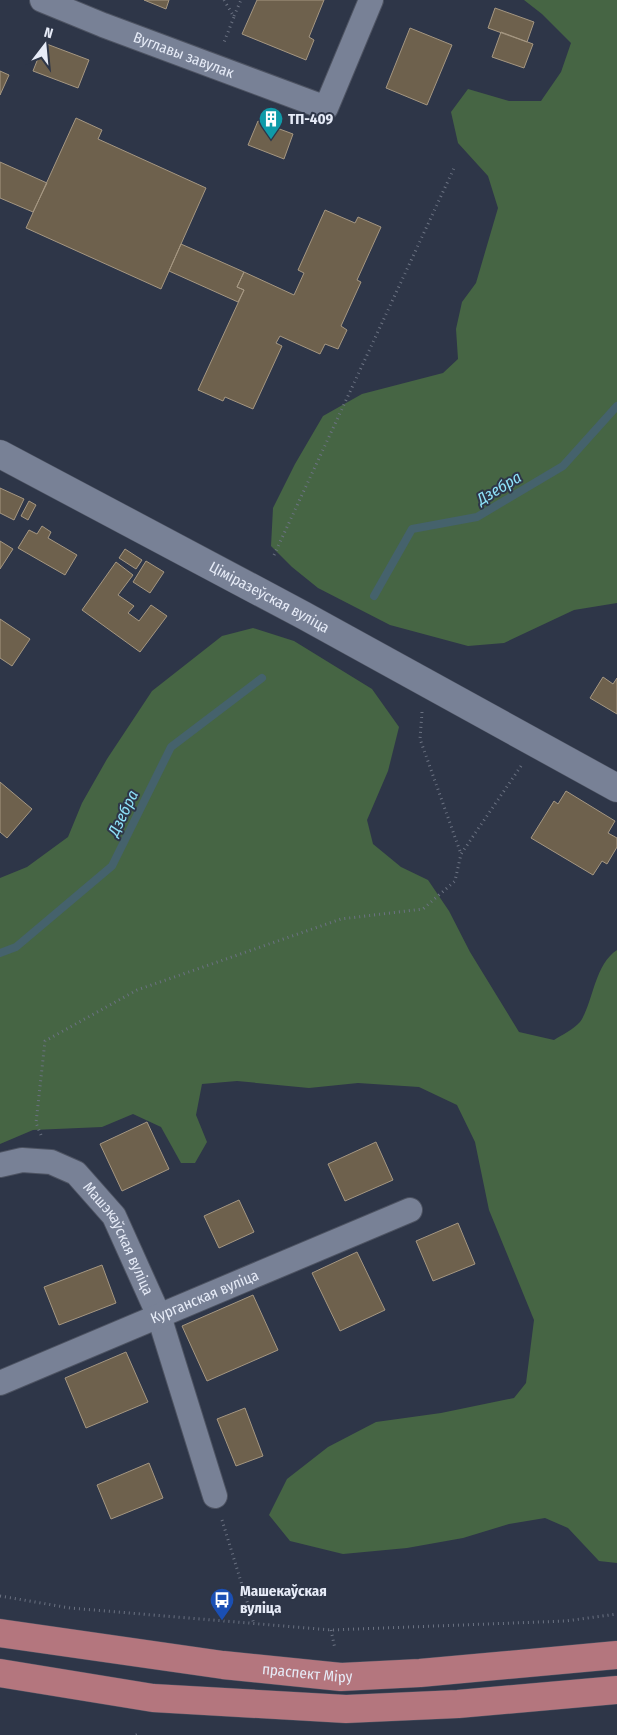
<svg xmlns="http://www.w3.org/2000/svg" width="617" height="1735" viewBox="0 0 617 1735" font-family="'Fira Sans Condensed',sans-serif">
<rect width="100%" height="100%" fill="#2e3648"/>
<path fill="#466544" d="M524,0H617V603L574,610L504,643L468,646L390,625L318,588L292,567L271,546L273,508L295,464L323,416L362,394L443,373L458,359L456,329L462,302L476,283L498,208L488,176L458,143L451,112L468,89L509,101H541L561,72L571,43L542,14Z
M253,628L294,641L372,689L399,727L388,771L367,820L373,844L401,867L428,880L449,911L470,952L519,1032L554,1040C562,1035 574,1029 580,1022C593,1004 594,965 617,950V1563L599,1561L568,1528L545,1518L509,1524L463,1538L407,1548L343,1554L290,1541L269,1515L287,1479L328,1447L376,1422L441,1413L514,1398L526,1383L534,1320L489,1210L475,1142L457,1105L419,1087L358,1083L309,1088L237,1081L202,1084L196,1115L207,1142L195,1163H181L161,1127L133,1114L102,1127L33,1130L0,1144V878L27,867L68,837L82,803L107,759L152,691L222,636Z"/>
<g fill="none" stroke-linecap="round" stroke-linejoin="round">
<path stroke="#45626c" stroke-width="8" d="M374,596L412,529L477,517L563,466L617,406
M0,953L16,947L112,866L171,747L262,678"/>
</g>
<path fill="#6e614d" stroke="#a59782" d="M144,0H169L166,9Z
M257,0H324L309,37L314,40L306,60L242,34Z
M495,8L534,22L527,42L488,28Z
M410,28L452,45L427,105L386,88Z
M501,32L533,44L524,68L492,57Z
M44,43L89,60L78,88L33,71Z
M0,71L9,75L0,95Z
M76,118L102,130L98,139L206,188L161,289L26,228Z
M258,121L293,134L284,159L248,145Z
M0,162L47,183L33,212L0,198Z
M325,210L355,223L358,217L381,227L357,280L361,282L341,326L347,330L338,349L325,344L320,354L280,336L276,343L282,346L253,409L225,397L223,401L198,390L244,290L237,287L244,272L294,295L304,273L298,270Z
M181,244L244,272L237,287L244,290L238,302L169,271Z
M0,488L24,499L14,520L0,513Z
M29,501L36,505L28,520L21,516Z
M42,526L51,532L48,538L77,555L65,575L18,548L29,530L37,534Z
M0,541L13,549L0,569Z
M125,549L142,560L136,569L119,558Z
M146,561L164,572L150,593L133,582Z
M116,562L133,575L118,595L134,606L128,613L139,621L151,605L167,616L140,652L82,610Z
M0,619L30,639L12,666L0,658Z
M603,677L613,684L617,678V714L590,698Z
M0,782L32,809L7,838L0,832Z
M566,791L615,821L608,833L617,838V847L607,864L602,861L593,875L531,838L554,801L558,804Z
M147,1122L169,1169L122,1191L100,1144Z
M376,1142L393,1180L345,1201L328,1164Z
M239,1200L254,1232L219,1248L204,1216Z
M458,1223L475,1264L433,1281L416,1241Z
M357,1252L385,1310L340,1331L312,1273Z
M102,1265L116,1303L59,1325L44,1287Z
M253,1295L278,1350L207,1381L182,1326Z
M126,1352L148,1402L86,1428L65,1378Z
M245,1408L263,1456L236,1466L217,1419Z
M149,1463L163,1498L111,1519L97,1485Z"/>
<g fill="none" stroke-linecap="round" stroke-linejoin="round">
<defs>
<g id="street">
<path id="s1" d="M42,0L103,25L326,108L371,0"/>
<path id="s2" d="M0,1165L22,1160L51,1162L76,1173L114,1216L159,1316L215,1496"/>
<path id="s3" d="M0,1383L410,1210"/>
</g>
<g id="secondary">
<path id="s4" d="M0,454L303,615L617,788"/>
</g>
<g id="primary">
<path id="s5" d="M0,1633L223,1665L341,1677L420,1673L617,1655"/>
<path d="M0,1673L153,1698L346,1709L458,1704L617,1690"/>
</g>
</defs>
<use href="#street" stroke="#4d5362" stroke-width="26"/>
<use href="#secondary" stroke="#4d5362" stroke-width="29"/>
<use href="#primary" stroke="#4d5362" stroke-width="29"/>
<path stroke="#6b7282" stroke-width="3" stroke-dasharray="1 4" stroke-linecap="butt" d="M224,0L234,17L224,42
M234,16L241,0
M274,555L455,166
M422,712L420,739L461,854
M41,1135L36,1123L45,1041L137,990L341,919L423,909L455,881L461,854L521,766
M222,1520L254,1624
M0,1596L70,1608L331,1630L566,1621L617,1614
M331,1630L335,1649
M136,1735L138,1734"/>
<use href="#street" stroke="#788196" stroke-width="24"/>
<use href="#secondary" stroke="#788196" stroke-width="28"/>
<use href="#primary" stroke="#b4767e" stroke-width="28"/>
</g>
<defs>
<symbol id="building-pin" viewBox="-11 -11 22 30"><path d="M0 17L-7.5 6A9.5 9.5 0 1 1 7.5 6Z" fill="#0f9aa8" stroke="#2e3648"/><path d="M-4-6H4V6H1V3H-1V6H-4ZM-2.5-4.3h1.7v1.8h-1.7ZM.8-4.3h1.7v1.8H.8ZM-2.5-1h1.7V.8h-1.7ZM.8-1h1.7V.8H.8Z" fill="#fff"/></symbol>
<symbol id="bus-pin" viewBox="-11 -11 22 30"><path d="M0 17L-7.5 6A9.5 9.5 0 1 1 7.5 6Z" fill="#1a4fb4" stroke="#2e3648"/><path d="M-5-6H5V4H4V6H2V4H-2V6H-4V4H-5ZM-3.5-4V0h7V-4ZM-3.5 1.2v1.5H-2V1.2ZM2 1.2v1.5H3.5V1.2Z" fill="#fff"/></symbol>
</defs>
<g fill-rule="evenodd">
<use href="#building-pin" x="257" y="105" width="28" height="38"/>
<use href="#bus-pin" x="208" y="1586" width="28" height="38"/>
</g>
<g text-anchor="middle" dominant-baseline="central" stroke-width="4" stroke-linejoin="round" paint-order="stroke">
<g font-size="15" fill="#e6ebf7" stroke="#2e3648">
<text stroke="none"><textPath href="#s1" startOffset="152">Вуглавы завулак</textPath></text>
<text stroke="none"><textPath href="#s4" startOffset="305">Ціміразеўская вуліца</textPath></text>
<text stroke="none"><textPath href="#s2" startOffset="158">Машэкаўская вуліца</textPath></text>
<text stroke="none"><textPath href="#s3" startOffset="222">Курганская вуліца</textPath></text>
<text stroke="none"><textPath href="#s5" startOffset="310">праспект Міру</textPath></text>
</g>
<g font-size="15" font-weight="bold" fill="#e6ebf7" stroke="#2e3648" text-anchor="start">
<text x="288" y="119">ТП-409</text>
<text x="240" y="1591">Машекаўская<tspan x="240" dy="17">вуліца</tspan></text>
</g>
<g font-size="16" font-style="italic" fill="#8ee2f9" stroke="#2e3648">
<text transform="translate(499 488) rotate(-31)">Дзебра</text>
<text transform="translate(123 813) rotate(-64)">Дзебра</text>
</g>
</g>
<g transform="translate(45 45) rotate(16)" stroke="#2e3648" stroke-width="4" paint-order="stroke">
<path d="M0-4L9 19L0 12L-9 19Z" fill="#e6ebf7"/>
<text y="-8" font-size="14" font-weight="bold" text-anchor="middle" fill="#e6ebf7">N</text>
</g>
</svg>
